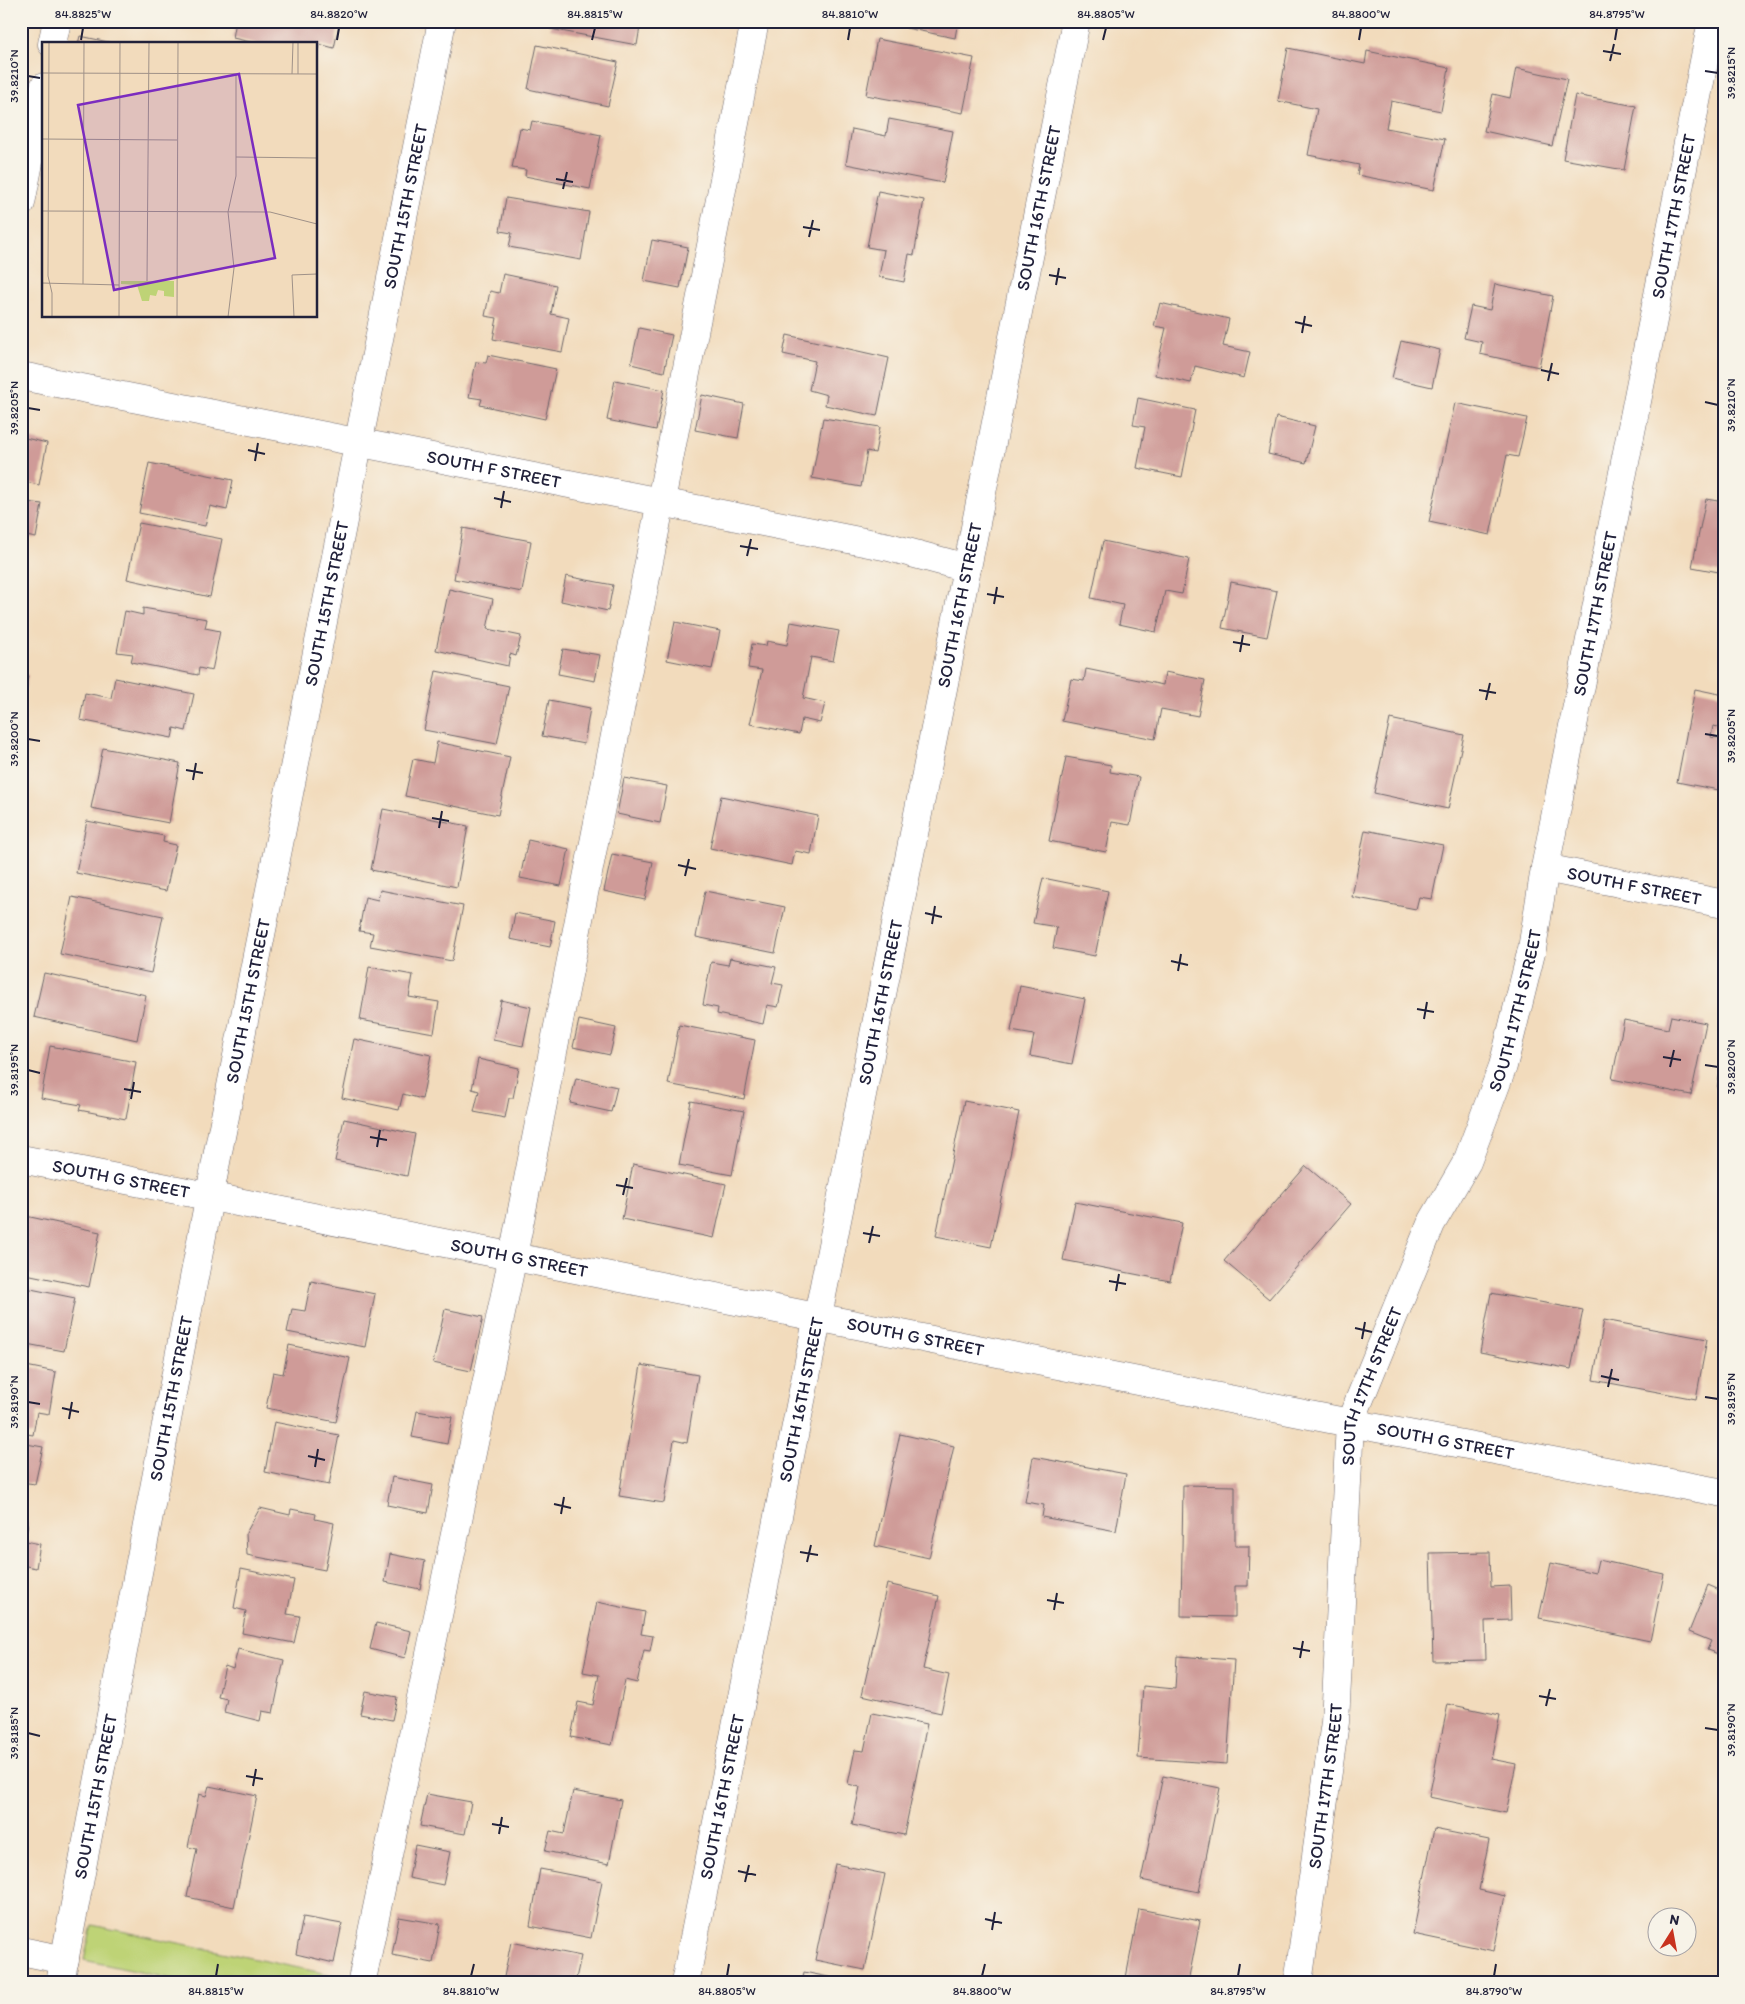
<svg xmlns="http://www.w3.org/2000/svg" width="1745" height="2004" viewBox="0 0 1745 2004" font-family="Itim,sans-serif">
<rect width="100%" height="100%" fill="#f7f3e8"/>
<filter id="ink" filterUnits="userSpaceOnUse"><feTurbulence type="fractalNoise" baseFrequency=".02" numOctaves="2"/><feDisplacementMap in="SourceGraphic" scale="10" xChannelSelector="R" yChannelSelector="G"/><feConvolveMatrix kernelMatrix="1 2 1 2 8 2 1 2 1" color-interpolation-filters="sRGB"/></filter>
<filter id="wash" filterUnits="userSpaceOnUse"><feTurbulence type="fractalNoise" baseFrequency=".0096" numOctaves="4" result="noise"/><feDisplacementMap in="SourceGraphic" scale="20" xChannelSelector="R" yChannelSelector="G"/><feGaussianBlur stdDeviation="1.12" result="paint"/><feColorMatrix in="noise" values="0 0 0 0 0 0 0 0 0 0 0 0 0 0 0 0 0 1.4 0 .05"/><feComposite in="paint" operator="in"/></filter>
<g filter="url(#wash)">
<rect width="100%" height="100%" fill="#f2dbbc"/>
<path fill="#bed376" stroke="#707a58" d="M92,1925L371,1983H191L84,1960Z"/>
<g id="blocks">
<path fill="#cf9b98" d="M236,21H340L334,48L319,44L317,56L316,44H259L233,38Z
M554,21H641L637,45L550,29Z
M908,21H958L955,38L906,28Z
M80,36L113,43V44H78Z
M877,39L974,58L963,113L866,95Z
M537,45L618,62L608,106L528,89Z
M1288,48L1365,64L1367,51L1449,68L1441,111L1391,101L1386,128L1445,139L1434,190L1357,175L1359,165L1308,155L1317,109L1278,101Z
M1516,68L1567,79L1552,146L1484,131L1493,94L1510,98Z
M1575,95L1636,106L1624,170L1563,159Z
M889,119L953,131L943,183L846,164L852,129L886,136Z
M532,121L601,135L590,189L525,176L526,170L512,168L520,128L530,130Z
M878,191L924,200L914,255L909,254L904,282L879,277L884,250L867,247Z
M506,198L589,212L581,260L509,247L512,233L500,231Z
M652,240L688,247L680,288L644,281Z
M503,274L556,285L551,314L569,318L562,352L493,339L497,318L485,316L490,291L499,293Z
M1495,284L1553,296L1539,367L1480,354L1482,342L1464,338L1471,306L1490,310Z
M1160,303L1229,319L1223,346L1250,352L1244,378L1195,366L1191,383L1155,375L1166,328L1154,326Z
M639,328L672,335L664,372L631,364Z
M787,335L889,358L877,416L825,405L827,395L809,390L815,361L783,354Z
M1401,341L1440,350L1432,387L1392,378Z
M488,355L556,369L545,419L480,405L482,399L469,397L476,362L486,363Z
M615,380L664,390L656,430L607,420Z
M702,395L744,404L738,438L695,430Z
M1138,398L1195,410L1182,477L1137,468L1145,427L1133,425Z
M1455,403L1527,418L1518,457L1507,455L1490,535L1429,522Z
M1276,417L1315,426L1306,463L1268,454Z
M823,418L880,427L875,453L867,451L861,487L812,478Z
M21,437L47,443L39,485L21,481Z
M149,463L233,480L227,510L210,506L205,526L139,513Z
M1706,499L1724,502V573L1692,567Z
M21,501L42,504L36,538L21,535Z
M139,523L222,539L210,597L127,579Z
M463,528L531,541L522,592L454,579Z
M1103,541L1189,559L1182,594L1165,591L1156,632L1119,624L1123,605L1091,598Z
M566,576L613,585L608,611L561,601Z
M1231,582L1277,591L1267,637L1222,628Z
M449,589L493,599L487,629L521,636L516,656L510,654L508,666L436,650Z
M143,608L207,619L205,628L220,631L212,671L199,668L198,675L131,662L133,654L117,652L125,611L143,615Z
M675,622L720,631L712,669L667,660Z
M791,622L839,631L833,661L811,657L803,698L825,703L820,723L802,719L799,734L750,724L762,670L748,668L752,644L766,646L767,641L787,645Z
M563,649L600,655L595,681L558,674Z
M1086,669L1163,685L1165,672L1205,680L1198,716L1161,709L1155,739L1062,721L1071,679L1084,681Z
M436,671L509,686L497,744L424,730Z
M21,673L28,675L22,702H21Z
M115,678L194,694L186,731L174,728L172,738L80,720L85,693L111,698Z
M1695,689L1724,695V728L1713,726L1711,737L1724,739V791L1677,782Z
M549,700L590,708L584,744L542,736Z
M1390,719L1464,735L1448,809L1374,793Z
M437,742L510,757L498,815L405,796L413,759L433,763Z
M103,748L180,763L169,823L91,808Z
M1066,757L1111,765L1110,772L1139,777L1130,825L1112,822L1106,852L1049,841Z
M624,778L667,786L660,823L617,814Z
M721,796L818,816L811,854L795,851L792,865L710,848Z
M383,809L468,826L457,887L371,870Z
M87,821L164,836L163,842L176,845L166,891L76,873Z
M1365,830L1443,845L1432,899L1419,897L1416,909L1352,897Z
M528,840L569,849L561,886L520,878Z
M612,854L653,862L645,900L604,891Z
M1043,878L1108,891L1095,956L1053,948L1057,927L1033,923Z
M380,890L463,906L452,961L370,946L373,933L359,931L365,897L378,900Z
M705,891L785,907L775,953L696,937Z
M72,897L163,916L151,973L60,954Z
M515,913L555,921L550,947L510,939Z
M730,958L776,967L772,983L783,985L778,1007L767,1005L763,1024L717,1014L718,1008L703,1005L711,962L728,965Z
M369,967L413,975L409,997L439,1002L434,1033L360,1020Z
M44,973L146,995L137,1040L34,1017Z
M1020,986L1085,999L1072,1064L1030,1056L1034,1035L1011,1031Z
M501,1000L531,1007L523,1046L493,1040Z
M1671,1016L1706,1023L1691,1095L1612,1079L1624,1020L1668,1029Z
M579,1020L616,1028L610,1055L573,1047Z
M679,1025L755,1040L744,1099L668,1084Z
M354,1039L431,1055L422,1099L403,1094L399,1110L342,1098Z
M50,1046L136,1062L126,1119L79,1110L81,1105L41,1098Z
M1723,1055H1724V1090L1717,1089Z
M478,1059L519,1068L513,1098H509L505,1118L474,1112L479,1091L472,1089Z
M576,1078L617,1087L611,1112L570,1103Z
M691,1101L744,1111L732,1175L679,1165Z
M964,1101L1019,1112L991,1247L936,1236Z
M344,1119L415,1134L407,1176L335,1161Z
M633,1164L726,1184L714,1238L622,1219Z
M1306,1166L1351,1204L1269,1299L1224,1261Z
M1075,1202L1182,1223L1170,1281L1063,1260Z
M21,1215L100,1232L89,1287L21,1273Z
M311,1281L375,1294L365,1347L287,1332L292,1309L305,1311Z
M21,1287L75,1298L64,1351L21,1343Z
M1491,1293L1583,1310L1571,1369L1480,1352Z
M445,1309L483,1317L471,1371L433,1363Z
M1604,1320L1707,1339L1696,1399L1593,1380Z
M289,1345L350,1358L336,1422L266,1408L273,1372L283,1374Z
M21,1365L56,1372L49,1414L37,1412L33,1435L21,1433Z
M641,1365L698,1375L687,1443L674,1440L664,1503L619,1496Z
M417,1411L452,1417L447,1444L412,1437Z
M274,1422L339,1435L329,1485L265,1472Z
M900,1434L954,1446L929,1558L875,1546Z
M21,1443L43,1447L35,1484L21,1482Z
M1033,1457L1126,1474L1116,1531L1042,1517L1044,1505L1025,1502Z
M392,1477L433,1485L428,1513L387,1505Z
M1183,1485L1235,1486V1546H1249L1248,1586H1235V1617L1181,1616Z
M260,1508L290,1515L291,1509L316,1514L315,1519L334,1523L325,1570L247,1555L246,1533Z
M21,1522L28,1523L25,1541L40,1544L36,1568L21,1565Z
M1490,1552L1491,1587L1510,1586L1511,1620L1485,1621L1486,1660L1433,1661L1430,1553Z
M390,1554L425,1561L420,1589L385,1582Z
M1598,1560L1664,1574L1650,1641L1539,1618L1551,1563L1595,1573Z
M241,1569L294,1580L287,1614L300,1616L294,1643L242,1633L246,1611L234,1608Z
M887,1584L939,1596L923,1669L949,1675L941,1713L862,1695Z
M1708,1585L1724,1592V1656L1707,1650L1711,1641L1689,1632Z
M597,1602L645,1612L641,1634L653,1636L650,1651L644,1650L637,1683L625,1680L612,1745L571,1737L578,1702L593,1705L599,1675L583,1672Z
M376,1623L411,1631L405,1658L370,1649Z
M238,1649L284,1660L273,1713L262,1711L260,1721L224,1712L227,1699L218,1697L225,1666L233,1669Z
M1177,1656L1234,1660L1227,1764L1138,1758L1143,1686L1175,1689Z
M365,1691L397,1697L392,1720L360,1714Z
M1448,1704L1500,1715L1491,1759L1516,1764L1506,1813L1429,1797Z
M872,1713L927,1724L904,1835L852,1825L860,1787L848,1784L855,1750L864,1751Z
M1163,1776L1220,1788L1199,1892L1141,1880Z
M209,1786L257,1796L234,1907L187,1897L197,1849L188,1847L199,1794L206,1796Z
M573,1791L621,1800L609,1864L545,1851L550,1831L564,1834Z
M427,1794L471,1802L465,1834L420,1826Z
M1434,1829L1489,1840L1479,1890L1505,1896L1494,1951L1413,1934Z
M415,1845L450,1852L443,1885L409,1878Z
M835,1864L885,1874L865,1970L815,1960Z
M540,1869L602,1881L591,1938L530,1926Z
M1139,1909L1200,1921L1188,1983H1125Z
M303,1917L342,1924L334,1963L296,1954Z
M399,1917L440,1924L433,1963L392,1955Z
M511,1942L581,1956L575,1983H484L485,1978L503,1982Z
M804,1972L853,1982V1983H802Z"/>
</g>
</g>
<g filter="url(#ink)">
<use href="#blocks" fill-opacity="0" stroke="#6b6368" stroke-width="1"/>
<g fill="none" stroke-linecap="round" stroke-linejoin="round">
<defs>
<g id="minor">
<path d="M52,44L57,21"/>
<path d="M21,203L44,87"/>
<path id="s1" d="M21,376L889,547L967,568"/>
<path id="s2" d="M1545,868L1724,904"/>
<path id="s3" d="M21,1159L1350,1423L1724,1493"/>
<path d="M21,1951L65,1960"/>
<path d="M362,1980L513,1256L755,21"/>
<path id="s4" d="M60,1983L217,1157L442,21"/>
<path id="s5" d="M685,1983L1076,21"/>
<path id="s6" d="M1298,1983L1335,1722L1350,1423L1431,1224L1467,1162L1503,1066L1532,949L1545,868L1712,21"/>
</g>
</defs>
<use href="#minor" stroke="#6b6368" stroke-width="29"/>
<use href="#minor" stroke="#fff" stroke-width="28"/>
</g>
</g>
<path fill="none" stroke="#22223b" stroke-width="2" d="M81,40L83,28M337,40L339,28M592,40L595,28M848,40L850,28M1103,40L1106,28M1359,40L1361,28M1615,40L1617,28M1603,51L1621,54M1610,61L1614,44M1705,71L1718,73M28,76L40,78M556,179L573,182M563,189L567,172M803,227L820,230M809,237L813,220M1049,275L1066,278M1056,285L1059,268M1295,322L1312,326M1302,333L1305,316M1541,370L1559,374M1548,381L1552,363M1705,402L1718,405M28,408L40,410M248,450L265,454M255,461L258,443M494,498L511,502M501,508L504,491M740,546L758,549M747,556L751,539M987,594L1004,597M994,604L997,587M1233,642L1250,645M1240,652L1243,635M1479,690L1496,693M1486,700L1490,683M1705,734L1718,736M28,739L40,741M186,770L203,773M193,780L196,763M432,818L449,821M439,828L442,811M678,865L696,869M685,876L689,859M925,913L942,917M932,924L935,906M1171,961L1188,965M1178,971L1181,954M1417,1009L1434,1012M1424,1019L1427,1002M1663,1057L1681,1060M1705,1065L1718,1067M1670,1067L1674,1050M28,1070L40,1073M124,1089L141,1092M131,1099L134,1082M370,1137L387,1140M377,1147L380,1130M616,1185L633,1188M623,1195L627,1178M863,1233L880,1236M869,1243L873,1226M1109,1281L1126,1284M1116,1291L1119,1274M1355,1328L1372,1332M1362,1339L1365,1322M1601,1376L1619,1380M1608,1387L1612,1369M1705,1397L1718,1399M28,1402L40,1404M62,1408L79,1412M69,1419L72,1402M308,1456L325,1460M315,1467L318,1449M554,1504L571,1508M561,1514L564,1497M800,1552L818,1555M807,1562L811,1545M1047,1600L1064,1603M1054,1610L1057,1593M1293,1648L1310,1651M1300,1658L1303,1641M1539,1696L1556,1699M1546,1706L1550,1689M1705,1728L1718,1730M28,1733L40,1736M246,1776L263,1779M253,1786L256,1769M492,1824L509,1827M499,1834L502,1817M738,1871L756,1875M745,1882L749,1865M985,1919L1002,1923M992,1930L995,1912M216,1976L218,1964M471,1976L474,1964M727,1976L729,1964M982,1976L985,1964M1238,1976L1240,1964M1494,1976L1496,1964"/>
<g text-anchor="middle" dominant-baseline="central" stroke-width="4" stroke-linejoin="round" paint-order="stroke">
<g font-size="18" fill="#22223b" stroke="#f7f3e8">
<text stroke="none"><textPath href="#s4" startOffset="1810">SOUTH 15TH STREET</textPath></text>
<text stroke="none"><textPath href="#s5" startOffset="1810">SOUTH 16TH STREET</textPath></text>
<text stroke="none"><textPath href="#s6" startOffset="1819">SOUTH 17TH STREET</textPath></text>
<text stroke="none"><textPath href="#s1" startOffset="482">SOUTH F STREET</textPath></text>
<text stroke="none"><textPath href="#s4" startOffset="1405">SOUTH 15TH STREET</textPath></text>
<text stroke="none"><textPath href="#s5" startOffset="1405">SOUTH 16TH STREET</textPath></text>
<text stroke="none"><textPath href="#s6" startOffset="1414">SOUTH 17TH STREET</textPath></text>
<text stroke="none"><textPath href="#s2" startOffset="91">SOUTH F STREET</textPath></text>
<text stroke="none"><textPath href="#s4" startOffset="1000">SOUTH 15TH STREET</textPath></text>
<text stroke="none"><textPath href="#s5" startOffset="1000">SOUTH 16TH STREET</textPath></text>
<text stroke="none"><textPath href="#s6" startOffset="1009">SOUTH 17TH STREET</textPath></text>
<text stroke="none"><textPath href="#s3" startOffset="102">SOUTH G STREET</textPath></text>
<text stroke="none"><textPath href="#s3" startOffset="508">SOUTH G STREET</textPath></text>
<text stroke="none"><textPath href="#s3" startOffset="912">SOUTH G STREET</textPath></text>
<text stroke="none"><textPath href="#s6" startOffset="604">SOUTH 17TH STREET</textPath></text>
<text stroke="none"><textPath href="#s4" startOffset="595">SOUTH 15TH STREET</textPath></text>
<text stroke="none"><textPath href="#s5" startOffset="595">SOUTH 16TH STREET</textPath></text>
<text stroke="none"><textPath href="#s3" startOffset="1452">SOUTH G STREET</textPath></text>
<text stroke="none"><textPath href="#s6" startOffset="199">SOUTH 17TH STREET</textPath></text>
<text stroke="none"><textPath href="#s5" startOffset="190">SOUTH 16TH STREET</textPath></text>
<text stroke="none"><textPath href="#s4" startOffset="190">SOUTH 15TH STREET</textPath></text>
</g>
</g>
<g transform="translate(42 42)">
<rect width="275" height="275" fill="#f2dbbc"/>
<path d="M79,239H132V255L122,254V249L116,248L114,254L108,253L107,259H100L95,243L79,242Z" fill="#bed376"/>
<path fill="none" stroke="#9f9188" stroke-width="1" d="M7,0L6,234L10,251V275M0,31L275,32M250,32L251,0M256,32V0M0,97L135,98M194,115L275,116M0,169L228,170L275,182M105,239L107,0M0,241L77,243M41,242L42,0M77,275L78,0M135,275L136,0M186,275L192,226L186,170L194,134V32M252,275L250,233L275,232"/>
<path fill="#7b2cbf" fill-opacity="0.15" stroke="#7b2cbf" stroke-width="2.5" d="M197,32L233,216L72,248L36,63Z"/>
<rect width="275" height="275" fill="none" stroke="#22223b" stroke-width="2.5"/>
</g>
<rect width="1745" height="2004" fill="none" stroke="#f7f3e8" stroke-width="55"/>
<g transform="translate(1672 1932) rotate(11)"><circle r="24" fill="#f7f3e8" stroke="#a29fa3"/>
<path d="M0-4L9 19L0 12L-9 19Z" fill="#c8321e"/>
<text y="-8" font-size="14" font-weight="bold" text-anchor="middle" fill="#22223b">N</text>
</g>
<rect x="28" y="28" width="1690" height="1948" fill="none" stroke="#22223b" stroke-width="2"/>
<g font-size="12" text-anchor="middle" fill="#22223b">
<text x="83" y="18">84.8825°W</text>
<text x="339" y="18">84.8820°W</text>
<text x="595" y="18">84.8815°W</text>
<text x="850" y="18">84.8810°W</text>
<text x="1106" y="18">84.8805°W</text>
<text x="1361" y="18">84.8800°W</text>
<text x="1617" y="18">84.8795°W</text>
<text transform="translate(1731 73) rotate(-90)" y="4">39.8215°N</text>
<text transform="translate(14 76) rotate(-90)" y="4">39.8210°N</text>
<text transform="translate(1731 405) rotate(-90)" y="4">39.8210°N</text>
<text transform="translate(14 408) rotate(-90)" y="4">39.8205°N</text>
<text transform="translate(1731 736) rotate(-90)" y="4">39.8205°N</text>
<text transform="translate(14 739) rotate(-90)" y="4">39.8200°N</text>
<text transform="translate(1731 1067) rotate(-90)" y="4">39.8200°N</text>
<text transform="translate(14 1070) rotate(-90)" y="4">39.8195°N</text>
<text transform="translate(1731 1399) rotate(-90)" y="4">39.8195°N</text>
<text transform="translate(14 1402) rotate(-90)" y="4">39.8190°N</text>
<text transform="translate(1731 1730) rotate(-90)" y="4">39.8190°N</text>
<text transform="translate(14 1733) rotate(-90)" y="4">39.8185°N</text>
<text x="216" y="1995">84.8815°W</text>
<text x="471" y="1995">84.8810°W</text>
<text x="727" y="1995">84.8805°W</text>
<text x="982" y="1995">84.8800°W</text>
<text x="1238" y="1995">84.8795°W</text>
<text x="1494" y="1995">84.8790°W</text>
</g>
</svg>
